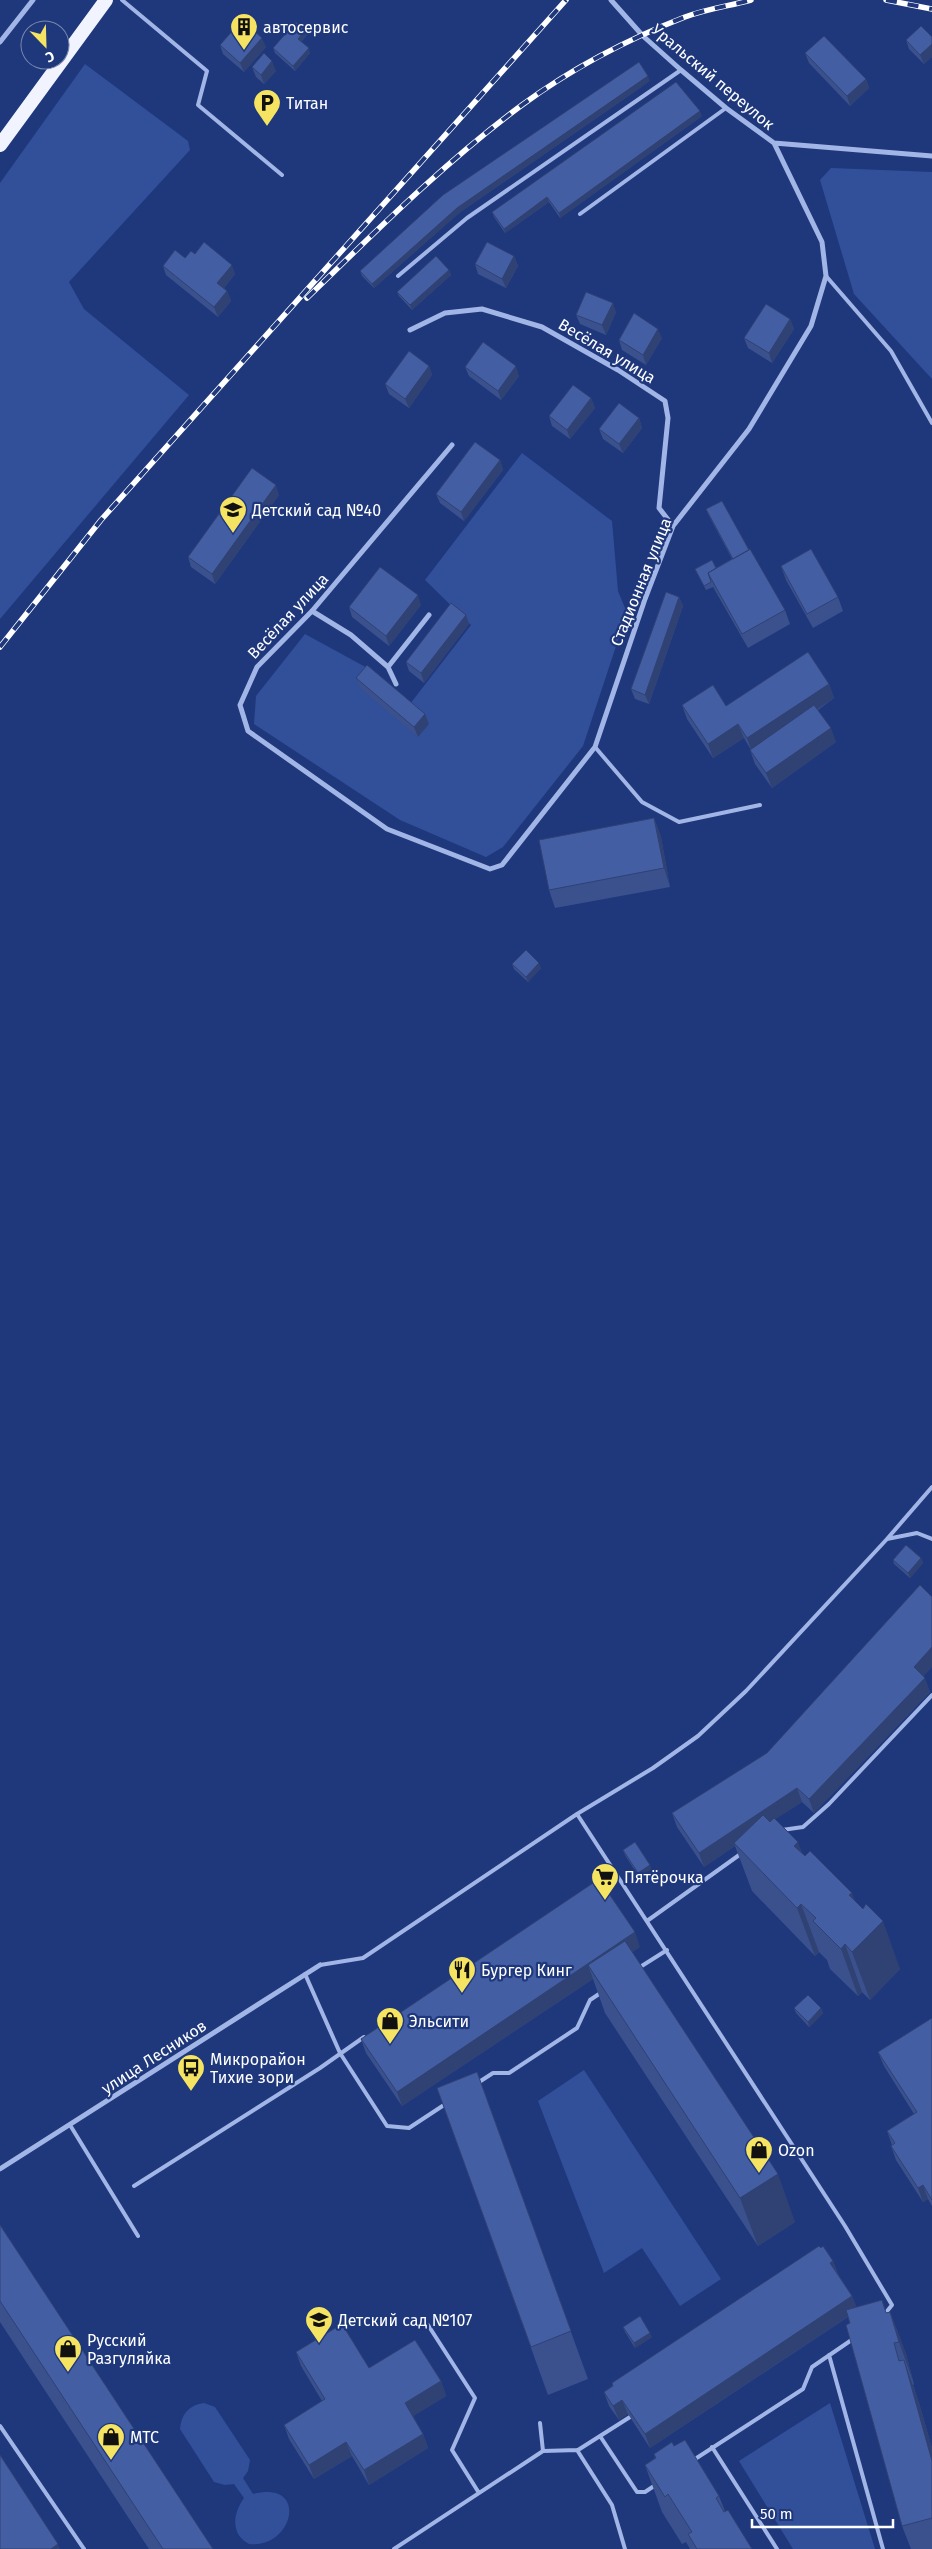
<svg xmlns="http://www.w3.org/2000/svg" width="932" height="2549" viewBox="0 0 932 2549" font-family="'Fira Sans',sans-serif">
<rect width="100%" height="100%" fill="#1f387c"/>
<path fill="#324f9a" d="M85,64L188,141L190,150L69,282L84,309L189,395L0,619V183Z
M831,168L932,172V379L854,294L820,180Z
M522,453L612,521L618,591L627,613L583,746L503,847L486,857L400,820L254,724L256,696L305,634L371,670L410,704L471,625L425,580Z
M584,2070L721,2279L680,2306L642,2248L604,2273L538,2101Z
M204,2403L215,2407L250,2460L248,2471L243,2478L253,2494C310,2480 293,2549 249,2544C230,2534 233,2513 244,2498L234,2484L225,2485L214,2482L180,2429C181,2414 189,2405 204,2403Z
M830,2403L875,2549H793L739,2461Z"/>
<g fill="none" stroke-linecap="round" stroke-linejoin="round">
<path stroke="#a2b5e7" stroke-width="4" d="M122,0L207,71L198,105L282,175
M580,214L726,108
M398,276L467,218L681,70
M826,276L891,351L932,423
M595,747L642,802L679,822L760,805
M887,1539L932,1487
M782,1830L803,1827L829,1804L932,1695
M596,1881L613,1870
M647,1921L742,1853
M320,1965L363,1958L577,1814
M637,1969L667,1950
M305,1974L340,2053L387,2126L409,2128L447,2103
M476,2084L493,2073H509L577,2028L590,2000L602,1992
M70,2125L138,2236
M134,2186L320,2068L364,2037
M884,2315L892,2305L845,2226L577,1814L653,1768L698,1736L746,1691L887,1539L917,1533L932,1539
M428,2325L475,2398L452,2450L479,2493
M829,2355L883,2549
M540,2423L543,2451
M0,2426L84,2549
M600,2436L637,2492H645L657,2484
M712,2447L777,2549
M577,2450L612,2505L625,2549
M692,2461L803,2389L812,2367L853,2339
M394,2549L543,2451L578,2450L630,2417"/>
<path stroke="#a2b5e7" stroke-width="5" d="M611,0L643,36L681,70L726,108L774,143L932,156
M0,42L33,0
M410,330L445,313L482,309L542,327L618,370L665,401L668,418L659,508L673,526
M452,445L312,611L257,667L240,705L248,731L387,829L490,869L502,865L595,747L645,599L673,526L749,429L811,326L826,276L822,242L774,143
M312,611L351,635L388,667L396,684
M388,667L429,615
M0,2169L320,1965"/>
<path stroke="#f1f4fe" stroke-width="14" d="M0,145L106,0"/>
<defs>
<path id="rail" d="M886,0L932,9
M307,298C376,231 445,162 522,105C571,69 628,39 685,17C706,9 729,6 751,0
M0,647L101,520L566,0"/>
</defs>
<use href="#rail" stroke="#fff" stroke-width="5.5"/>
<use href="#rail" stroke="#1f387c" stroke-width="4" stroke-dasharray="11" stroke-linecap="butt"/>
</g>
<path fill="#3a518d" d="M305,30L307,35L301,42L310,53L295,71L275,53L273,48Z
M932,37V57L924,64L909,49L906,40Z
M220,45L266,47L244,72L223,54Z
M805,53L866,79L869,88L850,106L809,63Z
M252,67L276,71L264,84L256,77Z
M650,81L459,213L374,288L362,276L360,271Z
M702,116L560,218L549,202L505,233L494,217L492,212Z
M195,254L235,274L224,288L227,291L231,301L218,317L166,275L163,266L185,258Z
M514,256L518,266L506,288L478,274L475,264Z
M449,270L451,275L412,310L399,296L397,292Z
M616,312L606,335L580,324L576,315Z
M790,319L794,329L772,363L748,348L744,338Z
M662,338L646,365L622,350L619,340Z
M429,366L432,375L409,408L389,394L385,384Z
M465,367L519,376L501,400L469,376Z
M591,398L595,408L570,439L552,426L549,416Z
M639,418L642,428L623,453L603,439L599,429Z
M500,460L503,470L464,521L440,503L436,494Z
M279,495L215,584L191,567L188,557Z
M706,509L749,550L785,610L790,624L748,648L713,587L706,590L695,569L716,568L732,559L708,514Z
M781,566L838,597L843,611L813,628L786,580Z
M679,597L683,606L649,704L635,699L631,689Z
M421,605L389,646L352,617L349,607Z
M466,615L469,624L424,683L409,671L406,662Z
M356,678L425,714L429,724L418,737L360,688Z
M829,684L834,698L818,710L836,742L772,788L755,764L750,750H751L744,738L713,758L687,719L682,705L726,706Z
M654,818L661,837L670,887L555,908L549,890Z
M512,964L541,968L528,982L514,969Z
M921,1558L923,1563L910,1578L894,1564L893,1560Z
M932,1597V1667L923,1676L930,1692L814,1813L802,1802L775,1819L802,1854L855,1901L900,1969L870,2000L862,1992L858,1996L830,1969L827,1960L819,1952L815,1956L752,1891L735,1846L704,1867L677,1827L672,1813L767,1753Z
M623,1850L652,1869L639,1877L625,1855Z
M640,1947L632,1952L795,2222L758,2246L605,2013L593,1979L402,2106L366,2053L361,2039Z
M794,2008H821L823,2013L809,2027L796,2013Z
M932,2018V2206L928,2199L923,2202L896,2160L891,2146L892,2145L887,2131L914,2114L884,2066L878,2052Z
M477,2072L588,2379L548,2395L437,2088Z
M0,2225L213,2549H149L0,2322Z
M821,2248L833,2261L838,2274L852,2296L856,2307L887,2313L890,2312L906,2354L914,2384L913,2385L919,2403L932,2448V2549H911L902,2526L848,2317L650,2448L628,2414L619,2420L609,2406L604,2392L612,2386V2383Z
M623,2327L652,2337L635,2348L625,2332Z
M296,2352L369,2368L441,2381L446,2396L413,2416L423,2434L428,2448L369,2485L352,2456L314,2479L289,2439L284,2425L322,2401L301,2366Z
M674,2446L719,2496L725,2511L752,2549H690L686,2542L682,2544L662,2512L645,2465L655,2458L654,2454Z"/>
<path fill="#304273" d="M305,30L307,35L299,44L298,39Z
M262,38L266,47L244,72L240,63Z
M932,44V57L924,64L920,55Z
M309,48L310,53L295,71L293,66Z
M272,61L276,71L264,84L261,75Z
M648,76L650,81L459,213L374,288L372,284L457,208Z
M866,79L869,88L850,106L847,96Z
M700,111L702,116L560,218L559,213Z
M547,197L549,202L505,233L504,229Z
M514,256L518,266L506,288L502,279Z
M232,265L235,274L221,292L217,283Z
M449,270L451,275L412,310L410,305Z
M227,291L231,301L218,317L214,307Z
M613,303L616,312L606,335L602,325Z
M790,319L794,329L772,363L769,353Z
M658,329L662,338L646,365L643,355Z
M429,366L432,375L409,408L405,399Z
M516,366L519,376L501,400L498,391Z
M591,398L595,408L570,439L567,430Z
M639,418L642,428L623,453L619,444Z
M500,460L503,470L464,521L461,512Z
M276,485L279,495L215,584L212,574Z
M418,595L421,605L389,646L386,636Z
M679,597L683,606L649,704L645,695Z
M466,615L469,624L424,683L421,673Z
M829,684L834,698L752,752L747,738Z
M425,714L429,724L418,737L414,727Z
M738,724L744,738L713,758L708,744Z
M831,728L836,742L772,788L766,773Z
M654,818L661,837L670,887L664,868Z
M539,963L541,968L528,982L526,977Z
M921,1558L923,1563L910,1578L908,1573Z
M932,1647V1667L919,1681L914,1667Z
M925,1678L930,1692L814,1813L809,1799Z
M797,1788L802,1802L736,1845L734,1843L735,1846L704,1867L699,1853Z
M798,1842L816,1890L794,1846Z
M650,1865L652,1869L639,1877L638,1873Z
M852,1893L868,1936L883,1921L900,1969L870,2000L852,1952L849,1895Z
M801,1904L819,1952L815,1956L797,1908Z
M635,1932L640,1947L595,1977L588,1965L593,1979L402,2106L397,2092Z
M845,1944L862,1992L858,1996L841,1949Z
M821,2008L823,2013L809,2027L808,2022Z
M778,2174L795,2222L758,2246L740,2198Z
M923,2185L928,2199L923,2202L918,2188Z
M833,2261L838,2275L830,2263Z
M852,2296L858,2310L650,2448L645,2434Z
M890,2312L906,2354L914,2384L899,2342Z
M650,2333L652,2337L635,2348L634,2343Z
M904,2360L919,2403L932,2448V2461Z
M441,2381L446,2396L410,2418L405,2403Z
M622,2400L628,2414L619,2420L613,2406Z
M423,2434L428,2448L369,2485L364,2470Z
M346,2442L352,2456L314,2479L309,2465Z
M58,2544L60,2549H51Z"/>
<path fill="#445ea4" stroke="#304273" d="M242,20L262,38L240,63L220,45Z
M296,22L305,30L298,39L309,48L293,66L273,48Z
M921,26L932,37V44L920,55L906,40Z
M824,36L866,79L847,96L805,53Z
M264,53L272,61L261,75L252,67Z
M639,62L648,76L457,208L372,284L360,271L443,195Z
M676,82L700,111L559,213L547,197L504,229L492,212Z
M204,242L232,265L217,283L227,291L214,307L163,266L175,250L185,258L191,251L195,254Z
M487,242L514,256L502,279L475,264Z
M436,256L449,270L410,305L397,292Z
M586,292L613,303L602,325L576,315Z
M766,304L790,319L769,353L744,338Z
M634,313L658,329L643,355L619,340Z
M483,342L516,366L498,391L465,367Z
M409,351L429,366L405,399L385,384Z
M573,385L591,398L567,430L549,416Z
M619,403L639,418L619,444L599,429Z
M475,442L500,460L461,512L436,494Z
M252,468L276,485L212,574L188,557Z
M722,501L749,550L733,559L706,509Z
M750,549L785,610L742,634L708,573Z
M811,549L838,597L807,614L781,566Z
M712,560L716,568L708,573L711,582L704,586L695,569Z
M380,567L418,595L386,636L349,607Z
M666,592L679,597L645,695L631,689Z
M451,603L466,615L421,673L406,662Z
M808,652L829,684L747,738L738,724L708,744L682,705L713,685L726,706Z
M367,665L425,714L414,727L356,678Z
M814,705L831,728L766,773L750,750Z
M654,818L664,868L549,890L539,840Z
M526,950L539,963L526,977L512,964Z
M906,1545L921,1558L908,1573L893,1560Z
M920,1585L932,1597V1647L914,1667L925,1678L809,1799L797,1788L699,1853L672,1813L767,1753Z
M763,1815L770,1822L774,1818L798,1842L794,1846L805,1856L810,1851L852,1893L849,1895L863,1909L866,1904L883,1921L852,1952L845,1944L841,1949L813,1921L816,1918L801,1904L797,1908L734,1843Z
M635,1842L650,1865L638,1873L623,1850Z
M599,1879L635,1932L397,2092L361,2039Z
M625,1941L778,2174L740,2198L588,1965Z
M808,1995L821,2008L808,2022L794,2008Z
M932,2018V2200L923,2185L918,2188L891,2146L895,2143L887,2131L917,2112L878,2052Z
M477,2072L571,2331L531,2347L437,2088Z
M0,2225L213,2549H163L0,2301Z
M819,2246L821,2248L823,2246L833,2261L830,2263L852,2296L645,2434L622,2400L613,2406L604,2392L613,2386L612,2383Z
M882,2300L886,2313L890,2312L899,2342L894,2343L899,2361L904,2360L932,2461V2518L902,2526L846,2325L850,2323L846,2310Z
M640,2316L650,2333L634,2343L623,2327Z
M342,2324L369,2368L415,2340L441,2381L405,2403L423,2434L364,2470L346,2442L309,2465L284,2425L325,2399L296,2352Z
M685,2440L719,2496L716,2498L724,2512L728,2510L752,2549H697L688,2534L692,2532L668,2494L665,2497L645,2465L656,2458L654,2454L672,2442L674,2446Z
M0,2455L58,2544L51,2549H0Z"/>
<defs>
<symbol id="building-pin" viewBox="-11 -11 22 30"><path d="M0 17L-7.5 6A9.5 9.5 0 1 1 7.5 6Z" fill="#f5e362" stroke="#1f387c"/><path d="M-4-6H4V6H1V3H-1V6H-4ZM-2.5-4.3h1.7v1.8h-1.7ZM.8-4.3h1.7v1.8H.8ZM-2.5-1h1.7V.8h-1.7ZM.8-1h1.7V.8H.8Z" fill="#111"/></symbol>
<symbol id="parking-pin" viewBox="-11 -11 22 30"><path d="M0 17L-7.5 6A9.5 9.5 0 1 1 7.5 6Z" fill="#f5e362" stroke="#1f387c"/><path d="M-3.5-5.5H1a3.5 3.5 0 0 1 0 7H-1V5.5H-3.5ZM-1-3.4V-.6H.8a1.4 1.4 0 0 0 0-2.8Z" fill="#111"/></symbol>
<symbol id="school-pin" viewBox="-11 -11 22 30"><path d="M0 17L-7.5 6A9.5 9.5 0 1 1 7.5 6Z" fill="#f5e362" stroke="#1f387c"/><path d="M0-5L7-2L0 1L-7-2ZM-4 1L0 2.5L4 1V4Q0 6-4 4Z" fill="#111"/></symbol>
<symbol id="supermarket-pin" viewBox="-11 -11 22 30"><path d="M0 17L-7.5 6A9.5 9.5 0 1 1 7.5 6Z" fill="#f5e362" stroke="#1f387c"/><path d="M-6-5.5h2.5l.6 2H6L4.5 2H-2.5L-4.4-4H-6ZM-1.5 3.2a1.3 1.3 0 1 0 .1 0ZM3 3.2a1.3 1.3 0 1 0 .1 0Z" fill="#111"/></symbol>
<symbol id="restaurant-pin" viewBox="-11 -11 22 30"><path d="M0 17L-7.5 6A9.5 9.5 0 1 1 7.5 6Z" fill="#f5e362" stroke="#1f387c"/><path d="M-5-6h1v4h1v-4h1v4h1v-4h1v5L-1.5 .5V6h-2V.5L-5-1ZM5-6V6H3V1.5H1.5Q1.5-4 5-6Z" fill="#111"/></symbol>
<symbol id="shop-pin" viewBox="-11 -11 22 30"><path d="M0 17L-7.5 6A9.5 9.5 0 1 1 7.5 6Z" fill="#f5e362" stroke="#1f387c"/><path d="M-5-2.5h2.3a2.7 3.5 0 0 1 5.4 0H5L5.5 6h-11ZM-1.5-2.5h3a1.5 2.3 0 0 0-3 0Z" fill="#111"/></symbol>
<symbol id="bus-pin" viewBox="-11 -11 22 30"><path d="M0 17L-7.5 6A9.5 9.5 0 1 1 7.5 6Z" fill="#f5e362" stroke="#1f387c"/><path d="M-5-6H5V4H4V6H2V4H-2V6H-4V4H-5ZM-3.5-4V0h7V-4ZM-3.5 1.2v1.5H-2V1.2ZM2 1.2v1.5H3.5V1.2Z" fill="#111"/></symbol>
</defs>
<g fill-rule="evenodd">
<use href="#building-pin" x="228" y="11" width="32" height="43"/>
<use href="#parking-pin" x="251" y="87" width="32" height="43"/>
<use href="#school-pin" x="217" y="494" width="32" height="43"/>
<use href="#supermarket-pin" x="589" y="1861" width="32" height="43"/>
<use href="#restaurant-pin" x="446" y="1954" width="32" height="43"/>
<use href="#shop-pin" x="374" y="2005" width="32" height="43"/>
<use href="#bus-pin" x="175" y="2052" width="32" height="43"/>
<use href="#shop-pin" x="743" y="2134" width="32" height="43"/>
<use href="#school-pin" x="303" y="2304" width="32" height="43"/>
<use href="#shop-pin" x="52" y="2333" width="32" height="43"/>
<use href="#shop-pin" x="95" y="2421" width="32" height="43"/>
</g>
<g text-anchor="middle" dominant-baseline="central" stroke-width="4.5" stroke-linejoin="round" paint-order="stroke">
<g font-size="16" fill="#fff" stroke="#1f387c" text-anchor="start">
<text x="263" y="27">автосервис</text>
<text x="286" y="103">Титан</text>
<text x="252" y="510">Детский сад №40</text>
<text x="624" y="1877">Пятёрочка</text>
<text x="481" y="1970">Бургер Кинг</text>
<text x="409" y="2021">Эльсити</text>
<text x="210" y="2059">Микрорайон<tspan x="210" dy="18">Тихие зори</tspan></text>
<text x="778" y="2150">Ozon</text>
<text x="338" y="2320">Детский сад №107</text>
<text x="87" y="2340">Русский<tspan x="87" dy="18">Разгуляйка</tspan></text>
<text x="130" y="2437">МТС</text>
</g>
<g font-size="16" fill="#fff" stroke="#1f387c">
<text transform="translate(713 77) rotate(40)">Уральский переулок</text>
<text transform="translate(607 351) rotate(31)">Весёлая улица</text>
<text transform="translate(641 582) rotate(-68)">Стадионная улица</text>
<text transform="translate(288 616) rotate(-47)">Весёлая улица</text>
<text transform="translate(154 2057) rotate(-33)">улица Лесников</text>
</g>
</g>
<g transform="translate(45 45) rotate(157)"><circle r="24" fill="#1f387c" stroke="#7988b0"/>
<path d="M0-4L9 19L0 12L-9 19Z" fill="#f5e362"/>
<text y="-8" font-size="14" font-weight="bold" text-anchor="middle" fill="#ffffff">С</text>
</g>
<path d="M752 2519v8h141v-8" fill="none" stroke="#ffffff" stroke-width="2.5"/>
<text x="760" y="2519" font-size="15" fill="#ffffff" stroke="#1f387c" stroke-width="4" paint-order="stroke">50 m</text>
</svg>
